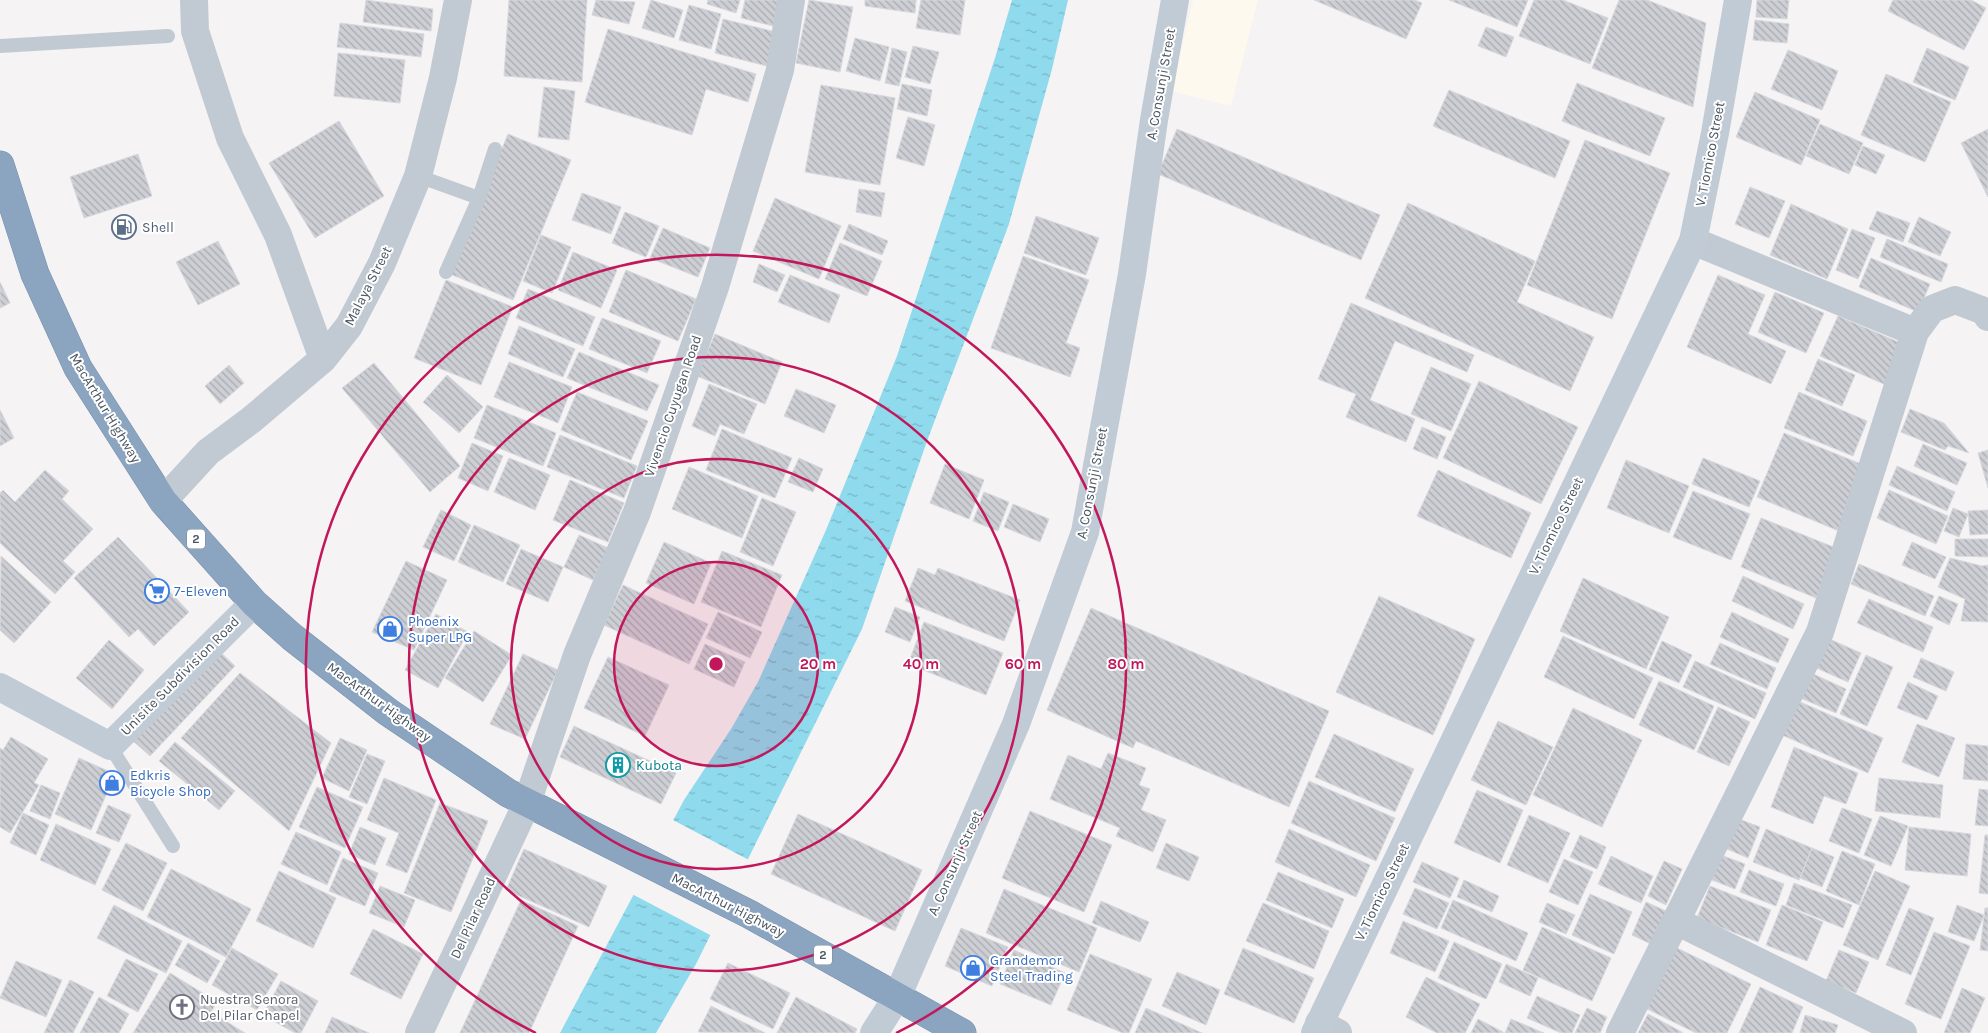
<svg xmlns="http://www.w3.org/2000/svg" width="1988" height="1033" viewBox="0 0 1988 1033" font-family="Karla,sans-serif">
<defs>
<pattern id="water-ripples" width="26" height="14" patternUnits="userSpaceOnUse" patternTransform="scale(1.25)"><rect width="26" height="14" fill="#90daee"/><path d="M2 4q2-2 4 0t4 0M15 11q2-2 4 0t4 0" fill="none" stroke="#78b4c4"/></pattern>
<pattern id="building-back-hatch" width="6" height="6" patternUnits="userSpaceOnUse" patternTransform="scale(1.25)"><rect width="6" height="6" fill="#cdcfd5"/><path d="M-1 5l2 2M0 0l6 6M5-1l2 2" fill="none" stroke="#a8abb0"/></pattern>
</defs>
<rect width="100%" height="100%" fill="#f5f3f3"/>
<path fill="#fdf9ef" d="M1193,0H1258L1231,106L1171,91Z"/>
<path fill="url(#water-ripples)" d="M1012,0H1068L1052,69L1009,224L927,441L862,629L696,964L656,1033H560L684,800L731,729L758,682L826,530L897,356L995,58Z"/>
<path fill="#f5f3f3" d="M671,819L749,860L712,936L630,893Z"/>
<path fill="url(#building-back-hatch)" stroke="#d7d9de" d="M366,0L433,9L431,31L363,22Z
M509,0H587L582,82L504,76Z
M596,0L635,2L629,24L592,15Z
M651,0L683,10L674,38L642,28Z
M708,0H740L736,13L707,4Z
M745,0H788L781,28L741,18Z
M809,0L853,7L840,72L796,63Z
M865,0H916L915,13L865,6Z
M921,0H965L960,35L916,28Z
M1314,0H1415L1422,3L1406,39Z
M1449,0H1528L1517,27Z
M1534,0H1563L1608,18L1590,64L1519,36Z
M1619,0H1647L1706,23L1693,107L1592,68Z
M1757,0H1789L1787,19L1756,17Z
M1893,0H1971L1986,8L1964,50L1888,11Z
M689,5L721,14L711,49L679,40Z
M723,19L780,33L771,67L715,53Z
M1755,20L1789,24L1787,43L1753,40Z
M340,23L424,34L421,57L337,47Z
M1486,27L1514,37L1506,57L1478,46Z
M608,29L756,74L748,102L706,89L692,135L585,102Z
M855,38L889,47L880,81L846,71Z
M913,46L939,52L930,84L905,77Z
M892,48L907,52L899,86L885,83Z
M1927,48L1969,67L1955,100L1913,82Z
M1788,50L1838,71L1822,110L1771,89Z
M338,53L405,60L400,103L334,96Z
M1886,74L1951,102L1925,162L1861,135Z
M1577,83L1665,118L1650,156L1562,121Z
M902,84L932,90L927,116L897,109Z
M821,85L895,98L880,185L805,172Z
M544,87L575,91L569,140L538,137Z
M1449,90L1570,141L1555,178L1433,126Z
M1755,92L1820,120L1801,165L1736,137Z
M908,117L935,125L924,166L896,158Z
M339,121L384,196L315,238L269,163Z
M1820,124L1863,143L1849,174L1806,156Z
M1177,129L1380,215L1361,260L1158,174Z
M1988,129V197L1961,143Z
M508,134L571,160L513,300L450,274Z
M1585,140L1670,173L1612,319L1527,285Z
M1863,146L1885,155L1876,174L1855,165Z
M138,154L152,196L84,218L70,177Z
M1750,187L1785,201L1769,238L1735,224Z
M859,189L885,193L881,217L856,212Z
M582,193L621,207L611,234L572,220Z
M775,198L841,226L819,279L753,251Z
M1408,203L1535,261L1517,302L1594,337L1570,391L1365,298Z
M1791,204L1848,229L1827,279L1770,255Z
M1877,211L1910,223L1903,242L1869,229Z
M625,212L659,226L646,257L612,243Z
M1036,216L1099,238L1086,275L1024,253Z
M1919,217L1951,232L1940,256L1908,242Z
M849,224L888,241L882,255L843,239Z
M663,228L710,248L698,277L650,258Z
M1852,229L1875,238L1858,279L1836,270Z
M541,235L571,247L552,293L523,281Z
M1887,239L1948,264L1941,282L1880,257Z
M218,241L240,284L198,305L176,262Z
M840,243L882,261L867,296L825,279Z
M573,252L617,270L601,308L558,290Z
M1023,256L1089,280L1066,343L1080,348L1070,377L991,348Z
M1871,258L1930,284L1918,312L1859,287Z
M759,264L785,275L777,292L753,282Z
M626,270L696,299L678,341L609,312Z
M790,275L840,295L829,323L778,302Z
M1718,275L1765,295L1748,334L1786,351L1771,384L1687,347Z
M446,280L513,307L481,385L414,358Z
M0,282L10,303L0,308Z
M528,289L595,317L583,346L516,318Z
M1775,292L1824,313L1806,353L1758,332Z
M1351,303L1474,355L1467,372L1395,341L1370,400L1415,419L1406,442L1346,417L1356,394L1318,379Z
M1838,316L1903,344L1886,385L1820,356Z
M602,318L661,341L647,373L589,349Z
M519,326L575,349L563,377L508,354Z
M715,334L782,362L765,404L697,376Z
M579,352L659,385L647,411L567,378Z
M1818,359L1855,375L1842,406L1805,390Z
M509,362L572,387L558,423L494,397Z
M374,363L460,466L430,492L342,388Z
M229,365L244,383L220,404L205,386Z
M1431,367L1471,384L1451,431L1411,414Z
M447,375L483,407L459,433L423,402Z
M1479,381L1578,427L1541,504L1443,458Z
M709,384L757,404L744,434L720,424L715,436L692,426Z
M796,389L836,405L824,433L784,416Z
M577,392L648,421L631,460L561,430Z
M1799,392L1867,421L1853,456L1784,428Z
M487,405L556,433L543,466L474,438Z
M1910,409L1944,423L1969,453L1948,446L1945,450L1901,432Z
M0,410L14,438L0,446Z
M1422,427L1446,437L1437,459L1413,449Z
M722,429L792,458L775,498L706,470Z
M1784,433L1866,466L1839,531L1757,497Z
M560,435L637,466L624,498L547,467Z
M472,443L503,456L488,491L458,478Z
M1923,444L1967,463L1957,485L1914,466Z
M1988,450V488L1978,453Z
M509,458L550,475L535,510L494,492Z
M799,458L823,469L813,492L788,482Z
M1703,458L1760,481L1749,507L1692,484Z
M1626,460L1689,486L1669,533L1607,508Z
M945,464L984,480L969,519L930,503Z
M1897,466L1955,492L1947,511L1889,485Z
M689,467L758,496L742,538L672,509Z
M45,470L69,491L62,499L93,529L63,561L75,572L55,594L0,543V493L3,490L15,502Z
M1438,470L1531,513L1511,558L1417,516Z
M570,480L624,503L608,542L553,520Z
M1889,490L1948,516L1936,544L1877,518Z
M1693,491L1750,514L1731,560L1673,537Z
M984,492L1009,502L998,531L973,521Z
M762,498L796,512L773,566L740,552Z
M1013,504L1049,519L1040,542L1004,527Z
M1953,508L1968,514L1959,537L1944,531Z
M441,510L471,525L454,561L423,547Z
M1988,510V534L1970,535L1968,511Z
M1761,518L1836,548L1816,598L1741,567Z
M474,525L520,545L503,582L458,562Z
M579,535L608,548L593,580L564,567Z
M118,537L189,612L154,646L138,629L129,637L74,578Z
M1955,539H1988V557L1955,556Z
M664,542L711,563L694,604L646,583Z
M1912,542L1946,557L1935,579L1902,565Z
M521,549L563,567L548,602L506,584Z
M722,551L782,575L761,627L701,602Z
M1,556L51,602L14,643L0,630Z
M1950,558L1982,566L1988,565V622L1961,621L1965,599L1938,587Z
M406,561L447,580L414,650L372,632Z
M1859,564L1934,596L1925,616L1851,584Z
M918,568L935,575L938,568L1020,600L1004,641L905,601Z
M1743,576L1804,604L1793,629L1732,601Z
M1583,578L1669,617L1646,669L1560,631Z
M623,585L708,624L689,664L604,625Z
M1379,596L1475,639L1433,735L1336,692Z
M1939,596L1958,604L1949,625L1930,616Z
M1869,599L1933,627L1923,652L1857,623Z
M895,607L920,617L910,642L885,632Z
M1091,608L1329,711L1289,807L1136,741L1133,748L1047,710Z
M718,612L762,632L750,658L706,638Z
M1732,612L1789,639L1778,663L1720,637Z
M436,614L468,632L438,688L405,670Z
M924,622L1003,653L986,695L908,664Z
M474,631L512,655L483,702L445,678Z
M1563,636L1653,678L1634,719L1544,677Z
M1827,638L1861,653L1848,682L1814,667Z
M109,640L144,670L112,709L76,678Z
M1662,641L1692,655L1679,683L1649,670Z
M1720,643L1776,668L1767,689L1710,664Z
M705,644L745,662L734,687L694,669Z
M218,650L235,666L150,756L132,740Z
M523,654L558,670L525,739L490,724Z
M1866,655L1893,667L1867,726L1840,714Z
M608,657L669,685L645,736L584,708Z
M1921,658L1954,672L1946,691L1913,677Z
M1695,661L1766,693L1755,719L1683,687Z
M1809,672L1846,689L1836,713L1798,697Z
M240,673L331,743L289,831L181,738Z
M1659,681L1714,706L1694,750L1639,725Z
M1908,682L1938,696L1927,720L1897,708Z
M1798,701L1883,738L1868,773L1782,735Z
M1718,707L1750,722L1729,766L1697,752Z
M1573,708L1642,740L1602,827L1533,795Z
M1498,721L1553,747L1526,805L1471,780Z
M1917,724L1955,738L1939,777L1902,762Z
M574,726L676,773L661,804L560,757Z
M1334,734L1414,769L1395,812L1315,777Z
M11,737L48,759L34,783L39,785L10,833L0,827V748L3,750Z
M340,738L367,750L349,791L322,778Z
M175,742L235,791L219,810L159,761Z
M1966,744L1988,746V781L1963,779Z
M1794,747L1858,773L1846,804L1824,796L1813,824L1771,807Z
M1108,753L1146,768L1139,785L1150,789L1141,810L1166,820L1153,852L1116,836L1120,828L1050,799L1068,755L1101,769Z
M367,754L385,761L367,804L349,797Z
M79,758L115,774L91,830L55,814Z
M384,778L436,800L407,873L386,865L399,833L367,820Z
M1879,778L1943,785L1940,818L1875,811Z
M1309,781L1395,818L1376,861L1291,823Z
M41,785L60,793L50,819L30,811Z
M317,787L363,807L345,848L299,827Z
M1979,789L1988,790V826L1975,825Z
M1477,790L1523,810L1500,863L1454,843Z
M440,803L488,821L451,912L404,893Z
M108,805L131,815L119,842L96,833Z
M1842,808L1872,819L1859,853L1829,841Z
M1030,811L1112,845L1084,912L1002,878Z
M23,813L49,825L36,855L10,843Z
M798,814L922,870L895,931L771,874Z
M1529,815L1570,833L1548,883L1507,865Z
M1880,816L1908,826L1891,866L1864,855Z
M1739,819L1760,827L1748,858L1727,849Z
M56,824L111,849L95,885L40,860Z
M360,827L386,838L375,865L349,854Z
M1909,827L1971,834L1967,876L1905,870Z
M1289,829L1370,865L1356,897L1275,862Z
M1766,829L1812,848L1799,880L1753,862Z
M296,832L341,852L327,885L281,864Z
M1580,835L1606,847L1597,869L1570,857Z
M1985,835H1988V894L1979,893Z
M126,843L167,863L143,911L102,890Z
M1166,843L1199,857L1189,881L1156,868Z
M1812,848L1834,857L1822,887L1800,878Z
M524,849L607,886L589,927L506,890Z
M1842,851L1875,864L1859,905L1826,891Z
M1721,855L1745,864L1735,889L1712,880Z
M1611,856L1653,876L1641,903L1598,884Z
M343,858L378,873L365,906L329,891Z
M1564,859L1593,872L1578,905L1549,892Z
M1664,861L1682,869L1666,905L1648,896Z
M1422,862L1459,878L1450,898L1413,882Z
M171,869L251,909L226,957L147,917Z
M1749,870L1784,884L1776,906L1740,892Z
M279,871L336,898L313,948L256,921Z
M1875,871L1910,886L1878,960L1843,945Z
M1278,872L1344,899L1332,928L1266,900Z
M1464,880L1499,896L1492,912L1457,897Z
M1794,883L1852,905L1843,928L1786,905Z
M380,886L415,900L404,927L369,913Z
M1710,886L1771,910L1758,942L1697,918Z
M1415,888L1449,903L1437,929L1403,914Z
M1004,889L1097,928L1079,972L986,933Z
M1590,894L1632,912L1614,954L1572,935Z
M521,900L578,926L529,1033H460Z
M1453,900L1528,933L1516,961L1441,928Z
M1101,901L1149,922L1140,942L1092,923Z
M1646,902L1666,911L1651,944L1632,935Z
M1263,903L1329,931L1314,969L1246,941Z
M1547,903L1575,915L1566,934L1539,922Z
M114,905L182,941L166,973L97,938Z
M1782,905L1823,922L1807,961L1766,945Z
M1957,905L1984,915L1974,941L1948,932Z
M1909,908L1934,918L1911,975L1886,965Z
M1985,908H1988V951L1980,950Z
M1403,921L1449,941L1435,972L1390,953Z
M1542,927L1611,958L1592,1001L1523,970Z
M961,928L1008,947L992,986L945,966Z
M373,929L423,954L401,999L350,974Z
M1934,932L1970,946L1941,1019L1905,1004Z
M1454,942L1502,964L1486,999L1438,978Z
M188,943L220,961L207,983L175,965Z
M1675,947L1751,984L1727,1033H1696L1645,1008Z
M232,948L278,974L257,1010L212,985Z
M1243,948L1314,978L1294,1023L1224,994Z
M1014,950L1065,973L1051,1005L1000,984Z
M1839,950L1869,962L1856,993L1826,981Z
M1090,954L1152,979L1129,1033H1123L1067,1010Z
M126,959L158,974L138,1012L107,996Z
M16,961L62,980L46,1017L0,998Z
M728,963L790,993L773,1029L710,999Z
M1506,964L1538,978L1530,996L1499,982Z
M1177,972L1220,990L1206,1025L1162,1006Z
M170,973L217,1002L211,1012L245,1033H133Z
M1426,977L1480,1004L1465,1033H1437L1406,1017Z
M70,980L94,992L73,1033H44Z
M281,981L318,1001L301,1033H295L263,1015Z
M1760,987L1803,1007L1792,1033H1739Z
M1962,988L1985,998L1970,1033H1944Z
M1537,996L1580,1015L1572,1033H1561L1527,1018Z
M99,997L129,1014L119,1033H80Z
M796,997L857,1029L855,1033H777Z
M711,1006L765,1033L698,1032Z
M1146,1008L1202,1033H1135Z
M1587,1008L1607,1017L1600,1033H1575Z
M1648,1014L1682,1032V1033H1638Z
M1805,1015L1838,1025L1835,1033H1800Z
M332,1017L369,1033H325Z
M1478,1019L1503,1032V1033H1471Z
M1511,1019L1544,1033H1505Z"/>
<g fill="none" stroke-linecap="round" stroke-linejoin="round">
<defs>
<path id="highway" d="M0,165L35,274L78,368L163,501L254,603L292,637L388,712L508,793L749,914L962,1033"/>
</defs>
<use href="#highway" stroke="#7690ad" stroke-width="29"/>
<path stroke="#c1cad2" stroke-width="14" d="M0,46L168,36
M418,176L479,198
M446,272L479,198L495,149
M110,746L173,846"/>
<path stroke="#c1cad2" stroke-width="28" d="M194,0L195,31L230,138L278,235L323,359
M1693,241L1915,332
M163,501L208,452L251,420L323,359L349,326L382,263L418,176L443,78L458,0
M1676,921L1903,1033
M1319,1023L1338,1033
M419,1033L527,803L577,655L637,512L715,287L780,70L791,0
M1620,1033L1820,632L1915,332L1932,309L1955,300L1984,311L1988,317"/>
<path stroke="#c1cbd6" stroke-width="28" d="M0,687L110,746L254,603
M874,1033L897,997L1016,724L1085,532L1132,274L1154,120L1175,0
M1315,1033L1693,241L1715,133L1738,0"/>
<use href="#highway" stroke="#8ba5c1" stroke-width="28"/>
</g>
<circle cx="716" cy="664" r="102" fill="#c2185b" fill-opacity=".12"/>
<g fill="none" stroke="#c2185b" stroke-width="2.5">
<circle cx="716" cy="664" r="102"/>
<circle cx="716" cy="664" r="205"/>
<circle cx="716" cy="664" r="307"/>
<path d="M536 1033A410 410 0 1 1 896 1033"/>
</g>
<defs>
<symbol id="fuel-ring" viewBox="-11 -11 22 22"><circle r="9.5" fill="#fff" stroke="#5c6f8a" stroke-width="1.5"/><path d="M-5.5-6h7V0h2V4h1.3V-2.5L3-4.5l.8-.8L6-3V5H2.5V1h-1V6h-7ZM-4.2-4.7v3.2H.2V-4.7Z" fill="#5c6f8a"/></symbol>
<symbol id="supermarket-ring" viewBox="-11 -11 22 22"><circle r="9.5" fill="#fff" stroke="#3f7fe0" stroke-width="1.5"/><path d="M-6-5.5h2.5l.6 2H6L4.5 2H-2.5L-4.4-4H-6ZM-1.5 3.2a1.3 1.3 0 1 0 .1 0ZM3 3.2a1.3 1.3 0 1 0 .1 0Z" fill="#3f7fe0"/></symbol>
<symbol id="shop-ring" viewBox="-11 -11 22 22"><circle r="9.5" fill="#fff" stroke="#3f7fe0" stroke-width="1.5"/><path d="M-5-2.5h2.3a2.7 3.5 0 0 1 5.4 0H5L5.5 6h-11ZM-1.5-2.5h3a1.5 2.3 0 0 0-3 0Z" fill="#3f7fe0"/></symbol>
<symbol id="building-ring" viewBox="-11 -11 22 22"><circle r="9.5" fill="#fff" stroke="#0f9aa8" stroke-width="1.5"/><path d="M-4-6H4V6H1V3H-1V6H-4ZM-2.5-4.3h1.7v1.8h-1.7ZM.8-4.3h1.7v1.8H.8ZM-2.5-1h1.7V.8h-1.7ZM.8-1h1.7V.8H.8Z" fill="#0f9aa8"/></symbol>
<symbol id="church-ring" viewBox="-11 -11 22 22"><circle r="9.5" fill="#fff" stroke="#6b7280" stroke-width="1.5"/><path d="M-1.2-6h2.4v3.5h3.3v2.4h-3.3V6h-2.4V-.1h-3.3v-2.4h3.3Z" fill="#6b7280"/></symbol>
</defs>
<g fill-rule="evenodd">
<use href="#fuel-ring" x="110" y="213" width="28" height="28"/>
<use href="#supermarket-ring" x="143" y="577" width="28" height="28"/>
<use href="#shop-ring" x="376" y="615" width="28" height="28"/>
<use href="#building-ring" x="604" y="751" width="28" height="28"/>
<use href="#shop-ring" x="98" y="769" width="28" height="28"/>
<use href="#shop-ring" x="959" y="954" width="28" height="28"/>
<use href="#church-ring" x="168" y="993" width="28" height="28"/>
</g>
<g text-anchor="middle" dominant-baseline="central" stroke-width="4" stroke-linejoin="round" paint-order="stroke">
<g fill="#fff" stroke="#808990" stroke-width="1">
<rect x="187" y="529.5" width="18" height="19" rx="4"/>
<rect x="814" y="945.5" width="18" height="19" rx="4"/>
</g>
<g font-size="12" font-weight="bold" fill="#4a5661">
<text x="196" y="539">2</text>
<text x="823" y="955">2</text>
</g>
<g font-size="14" fill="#4a5661" stroke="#fff">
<text transform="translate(1161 84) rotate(-80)">A. Consunji Street</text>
<text transform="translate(1710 154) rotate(-79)">V. Tiomico Street</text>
<text transform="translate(368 286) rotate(-63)">Malaya Street</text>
<text transform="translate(673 406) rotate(-71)">Vivencio Cuyugan Road</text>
<text transform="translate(105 408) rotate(59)">MacArthur Highway</text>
<text transform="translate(1092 483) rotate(-79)">A. Consunji Street</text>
<text transform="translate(1556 526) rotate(-64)">V. Tiomico Street</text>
<text transform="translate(180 676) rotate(-45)">Unisite Subdivision Road</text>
<text transform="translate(379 702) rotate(36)">MacArthur Highway</text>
<text transform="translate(955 863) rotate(-66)">A. Consunji Street</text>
<text transform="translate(1382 892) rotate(-64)">V. Tiomico Street</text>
<text transform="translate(728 905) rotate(27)">MacArthur Highway</text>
<text transform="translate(473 918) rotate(-65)">Del Pilar Road</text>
</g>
<g font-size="14" fill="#4e5e75" stroke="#fff" text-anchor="start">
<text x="142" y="227">Shell</text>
</g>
<g font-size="14" fill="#366cbe" stroke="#fff" text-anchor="start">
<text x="174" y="591">7-Eleven</text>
<text x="408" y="621">Phoenix<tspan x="408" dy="16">Super LPG</tspan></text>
<text x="130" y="775">Edkris<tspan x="130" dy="16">Bicycle Shop</tspan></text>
<text x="990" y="960">Grandemor<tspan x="990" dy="16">Steel Trading</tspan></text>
</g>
<g font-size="14" fill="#0d838f" stroke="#fff" text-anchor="start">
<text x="636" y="765">Kubota</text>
</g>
<g font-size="14" fill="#5b616d" stroke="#fff" text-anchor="start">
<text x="200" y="999">Nuestra Senora<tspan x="200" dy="16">Del Pilar Chapel</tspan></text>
</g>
</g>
<circle cx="716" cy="664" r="8" fill="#c2185b" stroke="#fff" stroke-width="2.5"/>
<g font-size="15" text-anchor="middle" font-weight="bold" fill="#c2185b" stroke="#fff" stroke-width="4" stroke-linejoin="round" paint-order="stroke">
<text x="818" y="669">20 m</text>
<text x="921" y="669">40 m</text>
<text x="1023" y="669">60 m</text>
<text x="1126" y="669">80 m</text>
</g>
</svg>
